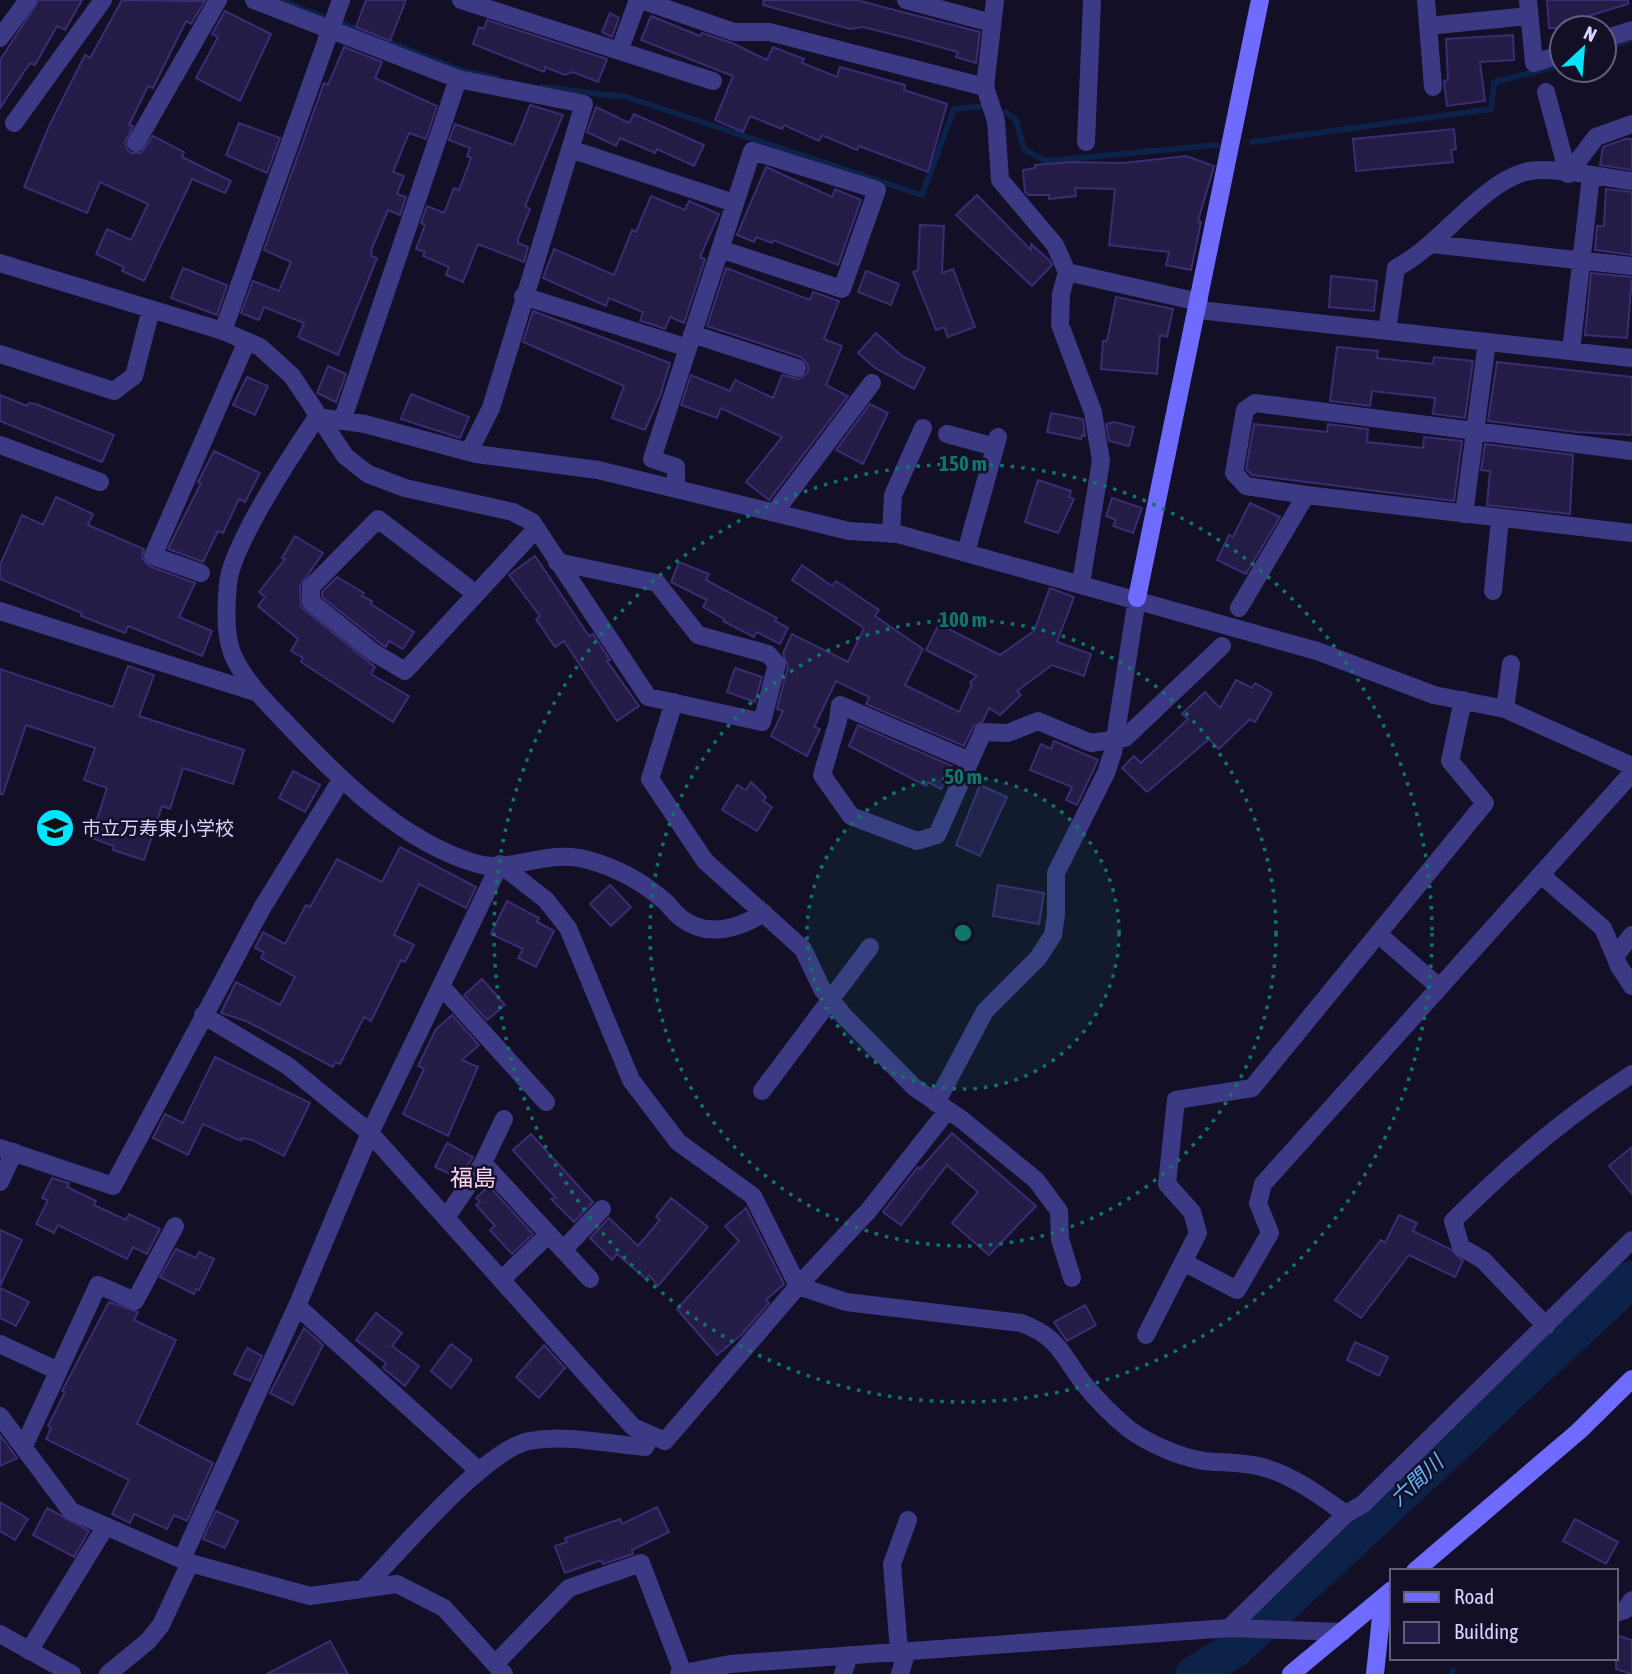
<svg xmlns="http://www.w3.org/2000/svg" width="1632" height="1674" viewBox="0 0 1632 1674" font-family="'Asap Condensed','Noto Sans JP',sans-serif">
<rect width="100%" height="100%" fill="#130f26"/>
<g fill="none" stroke-linecap="round" stroke-linejoin="round">
<path stroke="#0c2248" stroke-width="6" d="M280,0L326,18
M338,22L463,71L497,78
M1604,49L1632,39
M542,87L626,97L922,195L954,109L986,106
M1005,112L1016,120L1024,149L1046,161L1217,145
M1252,142L1491,109L1494,82L1562,65
M1452,1674L1453,1671"/>
<path stroke="#0c2248" stroke-width="37" d="M1194,1674L1235,1649L1632,1279"/>
</g>
<path fill="#241b47" stroke="#3b2d73" stroke-width="2" d="M39,0H82L65,30L57,26L35,65L30,63L0,108V60Z
M122,0L205,1L191,24L186,21L153,88L148,86L129,125L133,126L125,142L127,149L131,153H141L153,136L184,152L182,157L231,181L225,193L192,179L144,281L122,271L124,267L96,254L107,229L131,240L148,204L100,182L87,213L24,187L49,126L85,55L90,58Z
M366,0H406L390,41L356,27Z
M764,0H856L980,32L976,63L956,57L958,52L907,38L863,27L850,29L763,5Z
M1547,0H1628V4L1575,20L1576,28H1549Z
M225,11L271,34L240,101L196,78L218,37L212,34Z
M610,13L619,18L612,37L602,32Z
M651,16L700,36L702,33L732,43L767,60L773,47L804,59L802,63L837,77L840,67L905,85L904,90L947,104L928,172L859,146L857,150L822,135L819,141L784,125L782,129L750,116L743,132L715,120L733,76L641,40Z
M487,20L607,59L598,82L573,72L565,75L545,67L544,72L473,44L479,27L484,29Z
M1513,35L1514,60L1480,62L1485,101L1447,106L1444,81L1448,80L1446,39Z
M344,47L382,62L375,78L437,106L426,139L409,133L393,172L404,176L397,194L406,197L400,215L388,210L372,248L371,256L377,258L338,355L298,337L304,323L264,307L259,320L241,313L253,281L279,291L291,262L264,250L324,83L328,85Z
M530,105L563,115L525,206L530,209L518,239V243L528,247L524,262L478,244L463,282L446,275L449,267L423,256L425,252L416,249L425,225L421,223L427,206L444,213L454,188L459,190L471,158L467,156L470,148L449,140L455,124L514,145Z
M596,107L629,123L634,114L704,145L694,166L657,149L655,153L620,138L616,146L587,132Z
M239,123L280,138L267,173L226,155Z
M1454,129L1456,149L1451,150L1453,162L1356,171L1353,139Z
M1625,139H1632V170L1600,165L1603,147Z
M1186,156L1214,166L1198,221L1201,222L1191,270L1166,265L1169,252L1109,245L1115,189L1075,188L1076,196L1049,199V195H1028L1025,192L1023,170L1035,168V165L1071,162L1123,163Z
M766,167L832,197L835,189L861,200L838,265L773,240L772,243L756,237L754,242L737,235Z
M1606,189L1632,192V255L1595,250L1597,226H1604Z
M977,195L1031,250V244L1050,261L1052,265L1032,286L956,215Z
M651,196L685,210L689,201L719,214L700,257L705,259L684,323L670,317L665,329L645,322L640,321L643,312L609,298L606,306L543,278L554,249L614,275L632,230L636,232Z
M920,225L944,226L942,273L953,269L975,327L948,337L944,327L936,330L913,272L918,270Z
M183,268L227,285L217,315L171,298Z
M726,268L810,300L813,292L839,301L824,339L842,346L826,385L848,396L769,500L746,482L782,437L721,408L717,418L681,405L691,375L730,391L735,380L773,398L782,375L799,379L808,372V365L801,357L707,326Z
M866,271L899,284L891,305L858,292Z
M1591,273L1632,277L1627,338L1585,335Z
M1331,276L1377,281L1374,311L1329,307Z
M1116,297L1173,309L1167,337L1160,335L1157,374L1101,369L1103,341H1107Z
M533,311L670,363L660,396L645,430L612,418L624,386L523,342Z
M876,333L902,356L925,368L914,389L875,368L858,353Z
M1337,347L1378,351L1377,358L1433,364L1434,357L1473,361L1465,418L1433,414L1435,398L1372,391L1370,406L1330,401Z
M1497,362L1632,377V435L1576,432L1488,421Z
M328,366L346,374L336,402L317,393Z
M247,377L268,386L255,415L233,405Z
M411,394L469,417L460,438L401,419Z
M0,395L27,406L29,403L36,404L114,435L102,462L0,421Z
M870,404L888,413L863,464L836,450Z
M1051,413L1083,419L1085,436L1082,435L1081,439L1047,432Z
M1114,422L1134,427L1129,446L1109,441L1106,424Z
M1254,424L1327,432L1328,424L1368,429L1367,442L1423,448L1424,437L1462,441L1454,501L1252,475L1246,469Z
M1485,444L1573,455L1570,514L1487,505L1490,471L1481,470Z
M214,451L260,473L245,502L239,499L223,533L218,531L203,562L168,549L201,483L198,482Z
M1038,480L1071,491L1069,497L1074,499L1058,533L1025,522Z
M56,497L93,514L88,525L144,549L142,558L149,566L195,583L179,617L212,631L202,656L128,626L125,633L81,616L82,613L0,579V565L22,515L43,525Z
M1112,498L1142,508L1133,533L1113,526L1116,520L1106,516Z
M1250,503L1280,517L1246,574L1217,560L1229,535L1233,537Z
M295,536L323,553L300,586L301,607L375,667L371,674L409,696L393,722L301,662L303,658L291,651L298,639L258,606L265,597L259,592L285,559L282,558Z
M535,556L589,636L593,634L610,660L607,661L639,706L617,721L564,641L555,647L536,619L540,616L509,575Z
M679,562L709,574L706,580L777,618L775,621L788,628L780,644L757,632L754,637L723,621L724,619L703,607L707,600L671,582Z
M802,565L832,586L836,581L879,610L875,616L923,649L905,685L959,712L972,684L970,682L977,676L926,650L939,624L1000,655L1034,631L1050,588L1074,597L1057,642L1091,654L1084,676L1052,665L1017,691L1021,695L1000,715L989,708L983,721L973,727L964,746L866,704L869,697L836,681L814,727L820,729L807,756L771,736L783,711L777,709L788,666L783,653L792,634L848,662L864,628L792,580Z
M337,577L364,593L362,596L372,601L371,604L414,632L403,649L389,641L386,647L380,643L322,597V592Z
M128,666L154,675L139,716L244,750L233,784L183,768L170,809L162,806L144,860L113,850L114,846L91,838L107,788L84,780L95,748L26,725L3,794H0V669L113,707Z
M735,668L762,677L755,702L727,692Z
M1236,680L1252,688L1255,683L1272,693L1255,722L1250,719L1219,749L1209,739L1147,792L1122,768L1134,756L1141,763L1188,719L1182,714L1205,692L1220,708Z
M858,725L952,766L941,789L928,782L926,786L849,746Z
M1054,741L1098,760L1077,805L1066,800L1072,787L1030,770L1041,744L1051,749Z
M293,771L320,785L305,812L279,798Z
M751,782L766,797L763,801L772,807L757,831L722,810L737,785L746,790Z
M980,785L1007,797L980,856L956,845Z
M400,847L476,887L466,908L419,884L394,935L414,945L405,962L401,960L371,1021L364,1017L340,1064L335,1062L333,1067L246,1021L221,1013L236,982L280,1005L295,977L261,958L264,952L255,948L263,932L285,944L306,905L310,907L337,859L382,882Z
M610,885L631,907L611,926L590,904Z
M998,885L1044,893L1039,924L993,916Z
M507,901L539,918L537,922L554,931L536,967L518,958L523,949L491,934Z
M482,979L505,1005L487,1020L464,995Z
M452,1015L479,1045L462,1060L478,1067L448,1136L403,1114L424,1069L418,1066L436,1029Z
M215,1057L310,1103L284,1156L252,1140L242,1138L241,1141L203,1124L188,1155L153,1138L165,1114L183,1123Z
M952,1133L1036,1206L989,1255L952,1223L978,1192L947,1165L901,1225L883,1212L918,1167L920,1169Z
M531,1134L593,1202L574,1222L551,1199L556,1198L513,1150Z
M447,1143L473,1157L459,1178L435,1167Z
M1632,1147V1194L1609,1166Z
M52,1178L69,1183L67,1187L96,1201L94,1205L126,1220L129,1214L160,1229L147,1254L133,1247L127,1259L58,1225L54,1233L36,1224L48,1200L42,1198Z
M489,1186L533,1234L512,1254L490,1230L495,1226L476,1205L480,1202L476,1198Z
M671,1198L708,1227L658,1286L649,1275L646,1279L617,1254L612,1260L590,1238L609,1218L638,1246L660,1220L656,1217Z
M746,1208L784,1284L766,1300L769,1303L741,1335L717,1355L677,1309L739,1241L725,1226Z
M1399,1215L1417,1223L1413,1231L1450,1249L1463,1261L1455,1277L1409,1255L1361,1318L1335,1300L1381,1240L1385,1243Z
M0,1230L22,1240L0,1286Z
M176,1249L196,1258L199,1252L214,1259L199,1290L196,1289L194,1294L160,1277Z
M0,1288L29,1302L16,1326L0,1318Z
M109,1302L138,1312L134,1320L176,1340L137,1424L213,1463L187,1521L174,1515L167,1529L134,1514L130,1523L112,1514L129,1480L46,1439L51,1428L48,1426L65,1392L62,1391Z
M1085,1305L1096,1325L1067,1341L1054,1322Z
M376,1313L402,1333L392,1346L419,1366L405,1386L383,1368L386,1363L356,1340Z
M304,1328L323,1345L293,1405L270,1393Z
M1355,1342L1388,1357L1379,1376L1347,1360Z
M451,1344L472,1360L451,1388L431,1371Z
M544,1345L565,1368L539,1398L516,1377Z
M247,1348L262,1356L250,1381L234,1374Z
M0,1435L17,1458L0,1466Z
M0,1502L28,1519L15,1540L0,1531Z
M657,1507L669,1532L632,1550L633,1554L603,1564L601,1560L565,1573L555,1546L567,1542L565,1538L620,1519L622,1524Z
M47,1508L89,1531L74,1557L33,1535Z
M216,1511L238,1521L225,1548L203,1539Z
M1575,1519L1618,1542L1606,1564L1563,1541Z
M1616,1635L1632,1640V1674L1616,1669Z
M330,1641L348,1674H267Z"/>
<g fill="none" stroke-linecap="round" stroke-linejoin="round">
<path stroke="#3d3a85" stroke-width="18" d="M254,0L458,79L584,104L491,408L469,452
M461,0L713,81
M641,0L734,32H769L985,87L996,121L1000,180L1055,245L1067,272L1199,302
M906,0L992,23
M1426,0L1433,87
M1528,0L1534,63L1562,54
M1428,26L1529,16
M0,38L28,0
M1604,39L1632,30
M620,49L638,0
M985,87L995,0
M1546,92L1568,174
M14,123L103,0
M1086,142L1092,0
M136,143L218,0
M570,149L734,203
M1568,174L1596,137L1632,124
M1431,244L1632,266
M0,263L223,331L260,347L292,376L345,456L368,474L405,488L513,512L532,522L648,697L762,722L777,664L768,654L698,635L657,583L557,562
M1067,272L1061,294L1060,325L1093,412L1101,461L1081,583
M523,296L688,348
M1199,310L1632,358
M223,331L341,0
M1387,331L1396,268C1441,245 1478,186 1525,172C1547,165 1606,178 1632,181
M692,334L797,368
M1571,351L1591,176
M0,354L114,391L134,376L151,309
M317,417L365,424L476,454L598,470L849,531L898,534L1317,651L1434,695L1505,709L1632,766
M317,417C294,451 231,546 228,584C226,604 225,634 232,653C243,680 268,704 287,724C339,779 403,843 478,864C509,873 550,848 588,860C614,867 641,881 662,899C669,904 674,913 681,918C708,939 739,928 764,913
M342,421L458,79
M947,434L995,447
M0,445L100,482
M1632,451L1255,403L1245,410L1234,473L1246,486L1306,495L1632,533
M676,489V467L652,459L752,151L877,190L842,289L720,249
M774,513L872,383
M1464,514L1487,342
M891,534L893,495L923,428
M966,552L998,437
M201,573L153,556L247,341
M1493,591L1500,518
M476,594L378,519L311,587V602L373,652L405,671L536,529
M1239,608L1306,495
M0,611L258,693
M674,702L650,779L705,861L803,949L822,989L844,1016L914,1087L961,1119L1036,1180L1059,1211L1060,1239L1072,1278
M1505,709L1511,664
M970,761L840,705L838,721L822,775L851,816L917,841L937,835L983,732L1008,733L1038,721L1091,743L1125,738L1222,646
M500,864L546,900L568,928L631,1080L678,1142L753,1196L798,1286L846,1302L1021,1323C1058,1336 1062,1355 1084,1384C1097,1400 1114,1417 1130,1430C1150,1444 1179,1457 1204,1461C1223,1463 1244,1462 1262,1467C1293,1475 1320,1496 1346,1514
M1541,875L1603,928L1619,966L1632,986
M1378,934L1439,987
M1615,956L1632,935
M441,986L546,1102
M203,1015L288,1066L370,1133L633,1427L665,1441L798,1286L869,1210L947,1111
M762,1091L870,947
M936,1103L985,1011L1038,958L1053,935L1056,915V873L1106,773L1113,752L1137,598
M0,1148L113,1186L262,908L341,780
M483,1163L590,1279
M0,1182L14,1152
M446,1218L483,1163L504,1119
M563,1250L602,1209
M1185,1263L1237,1290L1270,1233L1258,1203L1263,1184L1632,773
M502,1279L549,1234
M297,1306L478,1470
M1546,1326L1483,1260L1461,1247L1453,1221C1508,1166 1566,1116 1632,1074
M1146,1335L1198,1233L1192,1212L1167,1184L1176,1100L1252,1088L1485,803L1450,761L1463,700
M0,1344L58,1371
M0,1416L71,1511L190,1563L310,1596L397,1584L444,1608L504,1674
M24,1446L98,1285L135,1301L175,1226
M182,1559L297,1306L370,1133L500,864
M363,1589C399,1553 484,1450 529,1441C568,1434 606,1444 645,1447L651,1435
M1616,1613L1625,1610L1632,1600
M1229,1628L1346,1514L1363,1504L1632,1240
M0,1634L72,1674
M29,1651L106,1526
M899,1651L892,1564L908,1520
M495,1664L569,1588L641,1563L683,1673
M108,1674L148,1641L161,1625L190,1563
M679,1674L730,1664L1229,1628L1343,1632
M843,1674L849,1655
M900,1674L907,1651"/>
<path stroke="#6f6bff" stroke-width="18" d="M1137,598L1260,0
M1415,1571L1579,1431L1632,1379
M1291,1674L1392,1590
M1375,1674L1383,1598"/>
</g>
<circle cx="963" cy="933" r="156" fill="#0f766e" fill-opacity=".12"/>
<g fill="none" stroke="#0f766e" stroke-width="3.5" stroke-dasharray="3.5 7">
<circle cx="963" cy="933" r="156"/>
<circle cx="963" cy="933" r="313"/>
<circle cx="963" cy="933" r="469"/>
</g>
<defs>
<symbol id="school-disc" viewBox="-11 -11 22 22"><circle r="9.5" fill="#00e5ff" stroke="#130f26"/><path d="M0-5L7-2L0 1L-7-2ZM-4 1L0 2.5L4 1V4Q0 6-4 4Z" fill="#111"/></symbol>
</defs>
<g fill-rule="evenodd">
<use href="#school-disc" x="33" y="806" width="44" height="44"/>
</g>
<g text-anchor="middle" dominant-baseline="central" stroke-width="5" stroke-linejoin="round" paint-order="stroke">
<g font-size="19" fill="#d9d4ff" stroke="#130f26" text-anchor="start">
<text x="82" y="828">市立万寿東小学校</text>
</g>
<g font-size="21" font-style="italic" fill="#62b6ff" stroke="#130f26">
<text transform="translate(1416 1480) rotate(-43)">六間川</text>
</g>
<g font-size="23" fill="#ffd6f0" stroke="#130f26">
<text x="473" y="1178">福島</text>
</g>
</g>
<circle cx="963" cy="933" r="10" fill="#0f766e" stroke="#130f26" stroke-width="3.5"/>
<g font-size="21" text-anchor="middle" font-weight="bold" fill="#0f766e" stroke="#130f26" stroke-width="5" stroke-linejoin="round" paint-order="stroke">
<text x="963" y="471">150 m</text>
<text x="963" y="627">100 m</text>
<text x="963" y="784">50 m</text>
</g>
<rect x="1390" y="1569" width="228" height="91" fill="#130f26" stroke="#625e7d" stroke-width="2"/>
<rect x="1404" y="1592" width="35" height="10" fill="#6f6bff" stroke="#625e7d" stroke-width="2"/>
<text x="1454" y="1604" font-size="21" fill="#d9d4ff">Road</text>
<rect x="1404" y="1622" width="35" height="21" fill="#241b47" stroke="#625e7d" stroke-width="2"/>
<text x="1454" y="1639" font-size="21" fill="#d9d4ff">Building</text>
<g transform="translate(1583 49) rotate(26)"><circle r="33" fill="#130f26" stroke="#625e7d" stroke-width="2"/>
<path d="M0-5L12 26L0 18L-12 26Z" fill="#00e5ff"/>
<text y="-10" font-size="19" font-weight="bold" text-anchor="middle" fill="#d9d4ff">N</text>
</g>
</svg>
